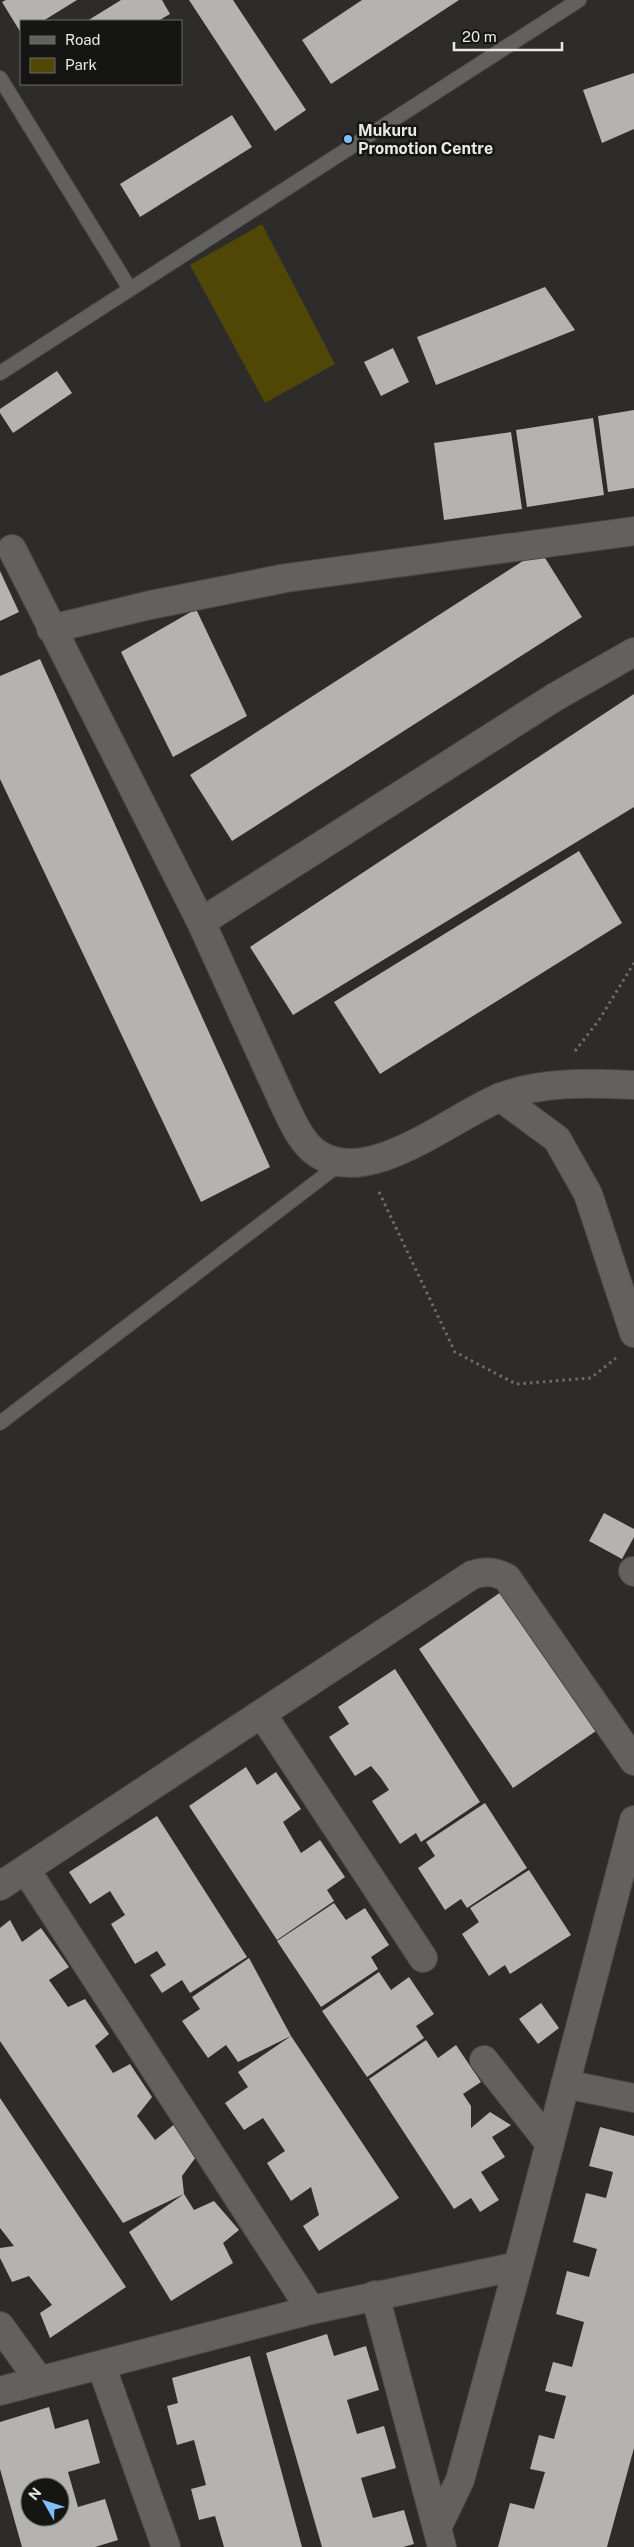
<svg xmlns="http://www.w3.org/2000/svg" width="634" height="2547" viewBox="0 0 634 2547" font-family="'Public Sans',sans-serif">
<rect width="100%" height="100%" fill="#2d2c2a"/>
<path fill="#504606" d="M262,224L335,364L265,403L190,265Z"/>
<path fill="#b4b3b0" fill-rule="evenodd" d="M6,0H77L43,21H21V33L2,2Z
M121,0H162L170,14L158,21H87Z
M189,0H233L306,110L275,131Z
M362,0H459L331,84L302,40Z
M634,73V129L602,143L583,90Z
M232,115L252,147L140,217L120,184Z
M545,287L575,330L436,385L417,337Z
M393,348L409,382L381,396L364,362Z
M57,371L72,393L13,433L0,413V409Z
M634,410V488L608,492L598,416Z
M593,418L604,495L527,507L516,430Z
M511,432L522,509L444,520L434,443Z
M540,550L582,617L232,841L190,775Z
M0,571L19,612L0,621Z
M196,609L247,716L173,757L121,652Z
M40,659L270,1167L201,1202L0,779V676Z
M634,694V807L293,1015L250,947Z
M579,851L622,923L380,1074L334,1002Z
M604,1513L634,1529V1537L622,1559L589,1541Z
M501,1592L596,1731L513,1788L419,1649Z
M395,1669L480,1802L421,1842L416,1833L400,1844L372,1801L389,1790L381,1778L371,1766L355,1776L329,1737L349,1724L338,1707Z
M246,1767L257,1785L276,1772L301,1809L283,1822L301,1853L320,1840L345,1877L327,1890L334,1901L277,1940L189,1806Z
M485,1803L527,1868L467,1908L461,1899L445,1910L418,1868L435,1856L426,1842Z
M157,1816L247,1957L190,1993L182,1980L162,1993L150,1975L166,1965L157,1951L135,1964L111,1924L125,1915L110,1891L90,1904L69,1872Z
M529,1870L571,1935L510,1974L505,1965L489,1976L462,1934L479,1922L470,1908Z
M334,1903L346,1920L365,1908L389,1945L371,1957L378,1969L321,2007L277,1941Z
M10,1920L22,1942L41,1928L69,1967L49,1980L68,2007L85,1999L109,2034L95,2046L113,2073L130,2064L152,2097L137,2116L155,2140L176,2123L196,2157L182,2176L184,2194L123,2223L0,2041V1928Z
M249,1958L291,2036L399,2198L319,2251L303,2226L319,2215L311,2187L291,2201L267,2163L285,2151L263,2118L244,2130L225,2103L248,2087L238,2072L291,2036L238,2062L226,2045L208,2058L182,2021L200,2009L192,1997Z
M379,1972L391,1990L409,1977L434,2014L416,2026L424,2038L367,2077L322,2011Z
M541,2003L559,2028L538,2044L519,2019Z
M426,2040L438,2058L456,2045L481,2082L463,2094L471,2106V2128L490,2112L511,2125L492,2137L505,2157L481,2172L499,2200L480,2212L471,2198L454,2209L369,2079Z
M0,2098L126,2287L50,2338L40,2313L52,2305L29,2276L12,2282L0,2258V2248L14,2246L0,2228Z
M600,2127L634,2136V2448L607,2547H498L510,2503L534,2509L545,2472L530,2469L539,2435L554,2439L566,2396L545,2391L553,2362L572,2367L584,2322L556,2314L567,2271L589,2277L597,2249L573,2242L586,2193L606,2198L613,2172L589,2166Z
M184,2194L194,2210L214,2201L239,2230L223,2243L233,2263L171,2301L129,2232Z
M327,2334L334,2356L366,2346L379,2390L347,2400L357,2434L384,2426L396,2468L361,2478L373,2518L404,2510L414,2544L403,2547H322L266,2353Z
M250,2356L302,2547H224L215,2516L199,2520L191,2489L206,2485L194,2440L177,2445L167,2406L178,2403L172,2378Z
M49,2407L55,2429L88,2419L100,2463L68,2472L78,2507L105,2499L118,2540L95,2547H22L0,2469V2422ZM30,2487H60V2517H30Z"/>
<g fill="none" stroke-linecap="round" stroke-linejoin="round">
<defs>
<path id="lane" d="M0,78L130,289
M0,373L579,0
M0,1423L341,1163"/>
<path id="street" d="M12,549L201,922L284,1104C292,1121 302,1144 318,1154C369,1188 452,1117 499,1098C540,1081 590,1083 634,1085
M51,629L150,605L286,578L634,531
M201,922L555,697L634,652
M500,1097L557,1139L588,1194L634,1333
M633,1571L634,1572
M262,1714L423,1958
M26,1870L311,2310
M0,1886L472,1575C486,1571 494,1571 507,1578L634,1761
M484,2060L550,2144
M565,2084L634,2098
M375,2295L442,2547
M0,2326L39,2380
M101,2365L166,2547
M0,2391L311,2310L518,2266
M437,2528L460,2480L518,2266L634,1820"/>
</defs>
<use href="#lane" stroke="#484845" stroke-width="16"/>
<use href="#street" stroke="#484845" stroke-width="30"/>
<path stroke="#6e6d6b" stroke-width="3" stroke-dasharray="2.5 4" stroke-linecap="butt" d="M575,1051L599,1020L634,963
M379,1192L455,1352L516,1384L591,1378L616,1358"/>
<use href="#lane" stroke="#62615f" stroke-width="14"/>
<use href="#street" stroke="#62615f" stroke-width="28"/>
</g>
<circle fill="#81bdfa" stroke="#151513" stroke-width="2" cx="348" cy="139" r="5"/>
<g text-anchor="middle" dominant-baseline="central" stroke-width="5" stroke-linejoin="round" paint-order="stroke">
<g font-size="16" font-weight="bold" fill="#e9e9e7" stroke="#151513" text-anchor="start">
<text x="358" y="130">Mukuru<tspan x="358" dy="18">Promotion Centre</tspan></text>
</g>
</g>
<rect x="20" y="20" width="162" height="65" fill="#151513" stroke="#6a6a68"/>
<rect x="30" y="36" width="25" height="8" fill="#62615f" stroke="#6a6a68"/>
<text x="65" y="45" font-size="15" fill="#e9e9e7">Road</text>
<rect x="30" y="58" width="25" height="15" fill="#504606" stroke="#6a6a68"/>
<text x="65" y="70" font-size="15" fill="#e9e9e7">Park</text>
<g transform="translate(45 2502) rotate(309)"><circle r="24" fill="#151513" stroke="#6a6a68"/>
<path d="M0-4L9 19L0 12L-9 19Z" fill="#81bdfa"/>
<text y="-8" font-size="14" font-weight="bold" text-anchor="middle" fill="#e9e9e7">N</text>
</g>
<path d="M454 42v8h108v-8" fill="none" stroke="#e9e9e7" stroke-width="2.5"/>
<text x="462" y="42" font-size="15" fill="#e9e9e7" stroke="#151513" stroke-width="4" paint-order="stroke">20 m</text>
</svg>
